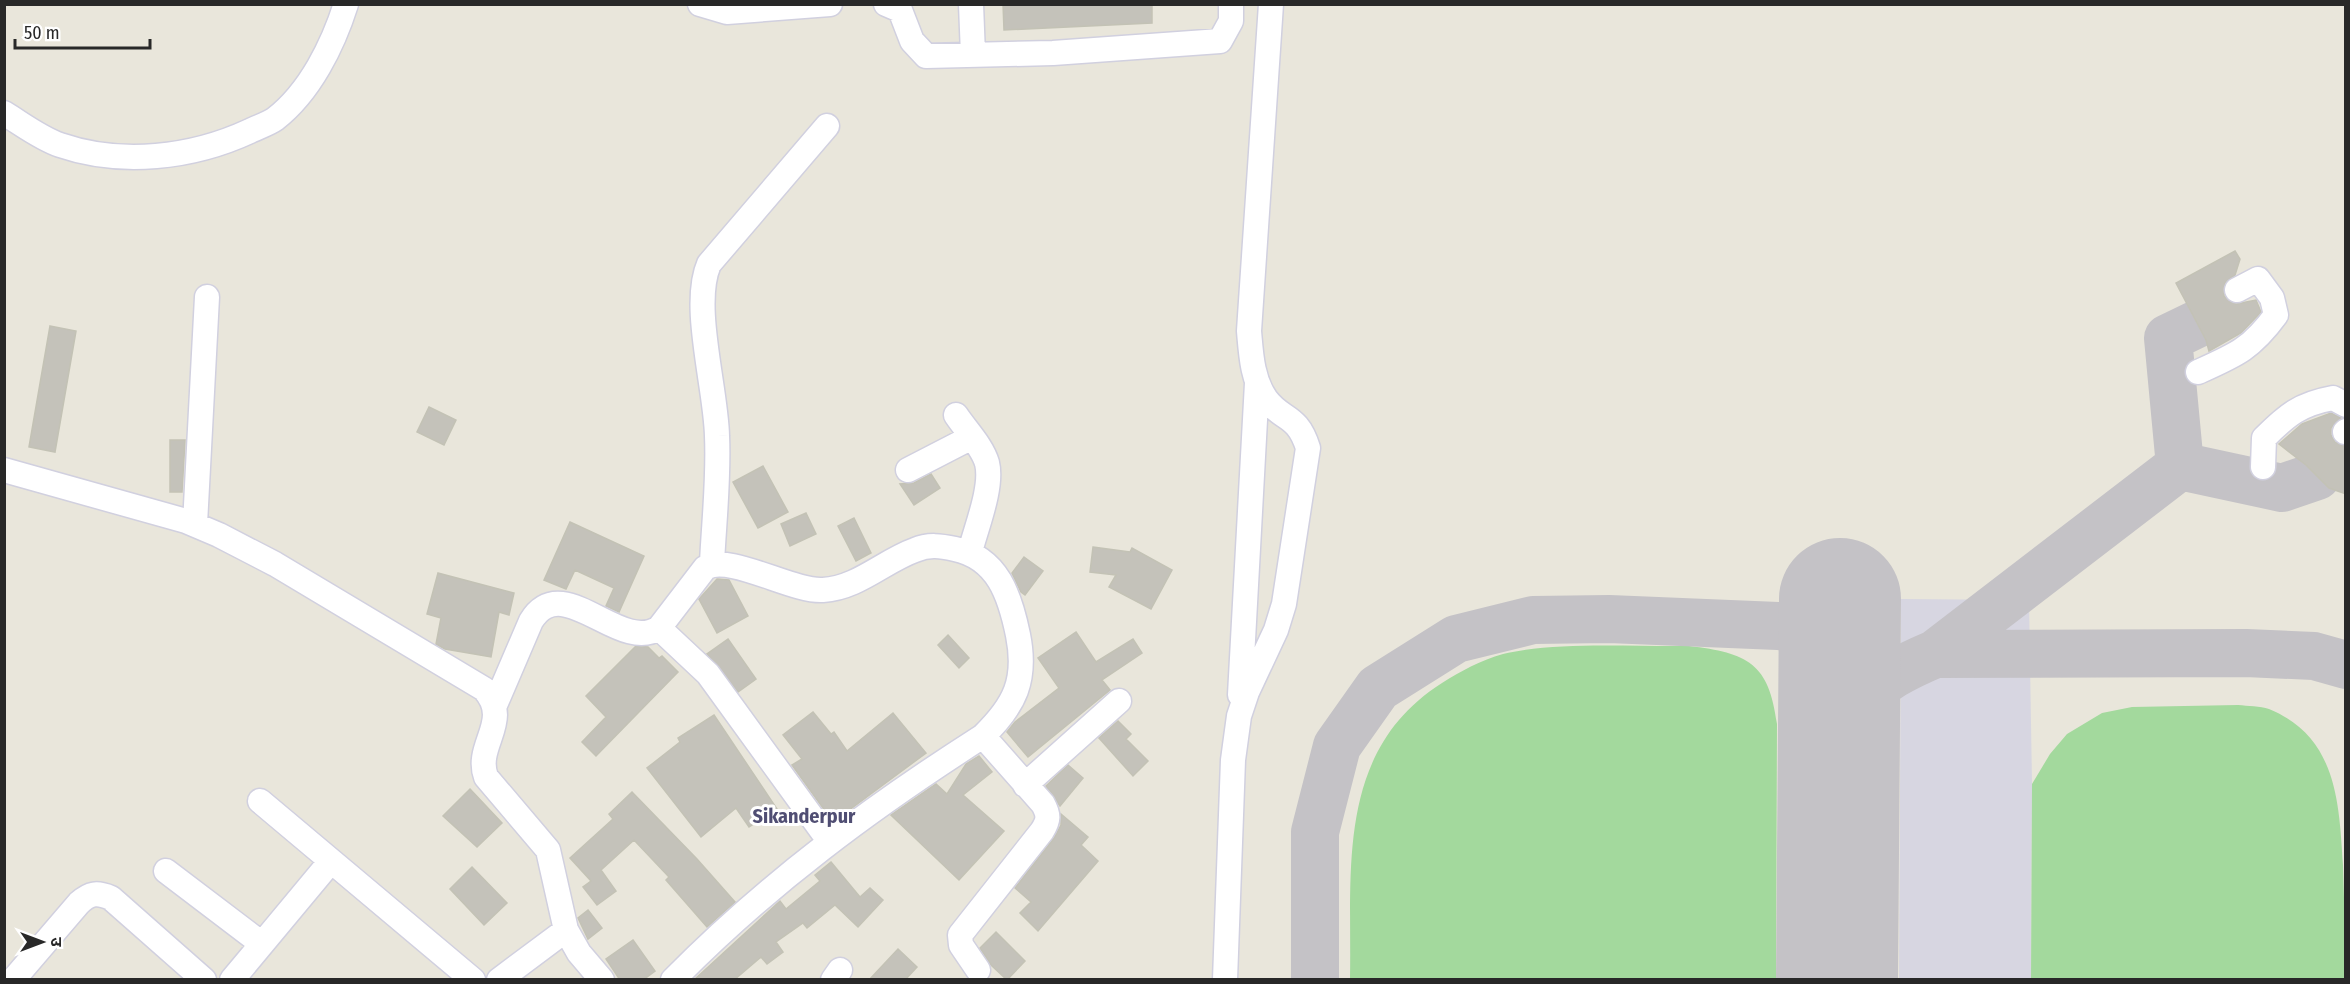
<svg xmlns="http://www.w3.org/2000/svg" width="2350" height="984" viewBox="0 0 2350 984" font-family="'Fira Sans Condensed','Noto Sans Devanagari',sans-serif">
<rect width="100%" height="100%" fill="#e9e6db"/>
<path fill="#d7d6e1" d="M1901,599L2029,600L2032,784L2031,979H1899Z"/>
<path fill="#a3d99d" d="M1689,646C1748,653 1769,663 1777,724L1776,979H1350C1352,870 1335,751 1442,683C1461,671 1481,660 1503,654C1556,641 1633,647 1689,646Z
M2238,705C2248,706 2260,706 2269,709C2337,737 2339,802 2343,865C2344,903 2346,941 2345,979H2031L2032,784L2050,754L2067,734L2102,713L2132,707Z"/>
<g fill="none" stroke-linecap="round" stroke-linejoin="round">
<path stroke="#c4c2c6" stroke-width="48" d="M2180,466L2168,338L2197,324
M1935,654L2180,466L2282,488L2317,476
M1838,773C1854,701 1866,683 1935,654L2246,653L2314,656L2346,665
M1315,980V832L1337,746L1378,688L1456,639L1533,620L1609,619L1778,626C1785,627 1795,628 1801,632C1826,645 1834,676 1839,701"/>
<path stroke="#c4c2c6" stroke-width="122" d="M1837,980L1840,599"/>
</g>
<path fill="#c4c2ba" stroke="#c3c2b5" stroke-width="1.5" d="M1003,4H1152V23L1004,30Z
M2235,251L2240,259L2235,275L2225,283L2224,296L2236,304L2256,300L2261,312L2241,333L2209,351L2206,340L2176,283Z
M50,326L76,331L55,452L29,447Z
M429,407L456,420L444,445L417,432Z
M2331,413L2341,418L2331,428V435L2335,442L2346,446V494L2329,488L2306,465L2279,444L2302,424Z
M170,440H185L182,492H170Z
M763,466L788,512L758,528L733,482Z
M931,474L940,488L914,505L900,484L914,483Z
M806,513L816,534L790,546L781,524Z
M854,518L871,553L856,561L838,526Z
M570,522L644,556L619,612L606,606L614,588L575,570L566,589L544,580Z
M1093,547L1130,552L1132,548L1172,570L1151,609L1109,587L1116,575L1090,572Z
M1024,557L1043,571L1025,595L1021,592L1012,573Z
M438,573L514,593L509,615L499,612L491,657L445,649L436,644L441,618L427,614Z
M717,579L729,580L748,616L717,633L699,599Z
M1076,632L1096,662L1133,639L1142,653L1102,680L1110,690L1028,757L1007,732L1015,722L1059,688L1038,658Z
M948,635L969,658L959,668L938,645Z
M728,639L756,679L738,692L707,654Z
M636,646L648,647L659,658L662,656L678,672L596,756L582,742L606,717L586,696Z
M813,712L831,734L834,732L847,751L893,713L926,753L833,822L792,765L802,759L783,735Z
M714,715L777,809L749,827L736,808L701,837L647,768L680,742L678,738Z
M1118,721L1131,734L1126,739L1148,761L1133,776L1099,738Z
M979,756L992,772L963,795L1004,831L959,880L891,815L936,784L947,794L966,764Z
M1068,765L1083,778L1060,806L1046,786Z
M470,789L502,823L477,847L443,816Z
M632,792L697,859L735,902L707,927L666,880L669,877L634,840L601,870L616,891L597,905L583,887L591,881L570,858L613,819L609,814Z
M1061,814L1088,837L1081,845L1098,861L1038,931L1020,913L1031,902L1015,888L1054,838L1061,825Z
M831,862L860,897L870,888L883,900L858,927L835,905L807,928L803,923L776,942L783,952L767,964L761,957L734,980H694L780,901L786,909L820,881L815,875Z
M472,867L507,903L484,925L450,889Z
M588,910L602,928L588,939L578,918Z
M996,932L1025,961L1007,980L991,965L980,948Z
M633,940L655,971L643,980H620L606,959Z
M898,949L917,967L905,980H869Z"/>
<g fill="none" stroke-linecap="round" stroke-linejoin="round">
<defs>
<path id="minor" d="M700,4L727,12L830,4
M886,4L900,10L912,41L926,56L1053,53L1220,41L1231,21V4
M971,4L973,55
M4,113C22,124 40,138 60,145C121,166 192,158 250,131C258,127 268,124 275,119C310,92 333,45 346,4
M2198,372C2236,355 2251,349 2276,315L2272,298L2258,279L2237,290
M956,415C966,430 982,446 987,463C993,487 976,528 970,552
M2345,432L2346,431
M2263,467L2264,438C2287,415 2300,404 2333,398L2346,405
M4,470L186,521L219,535L275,564L484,689C513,721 474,745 486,777L548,850L566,930L579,953L602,980
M908,470L972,437
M195,524L207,297
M712,563C714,521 719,478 717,436C716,388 691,305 709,264L827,126
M659,628L708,674L830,842
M1240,695L1257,383
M495,705L531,621C563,569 619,654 659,628L705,568C729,553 792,592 823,590C858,588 884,561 915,550C929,544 941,546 955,549C998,558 1010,596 1018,635C1027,680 1015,705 983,736C872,807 766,885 673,980
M1025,785L1119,701
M260,801L473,980
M166,871L262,944
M978,970L961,945L960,935L1042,831C1049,820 1049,815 1043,804L983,736
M13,980L79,903C90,893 97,892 111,898L204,980
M232,980L331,861
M499,980L566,930
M833,980L840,970
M1225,980L1233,760L1239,716L1247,692L1276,630L1284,604L1308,448C1297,413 1282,421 1266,399C1252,379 1251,354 1249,331L1271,4"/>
</defs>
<use href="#minor" stroke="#d1d0df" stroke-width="27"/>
<use href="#minor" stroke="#fff" stroke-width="24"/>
</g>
<g text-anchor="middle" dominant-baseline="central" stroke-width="6" stroke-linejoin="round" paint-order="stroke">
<g font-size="20" font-weight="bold" fill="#504e73" stroke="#fff">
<text x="804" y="816">Sikanderpur</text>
</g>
</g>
<rect width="2350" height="984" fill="none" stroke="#282828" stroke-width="12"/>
<g transform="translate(42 942) rotate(90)" stroke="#ffffff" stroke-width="4.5" paint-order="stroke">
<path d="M0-4.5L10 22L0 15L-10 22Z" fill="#282828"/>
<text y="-9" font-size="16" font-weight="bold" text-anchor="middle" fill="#282828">उ</text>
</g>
<path d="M15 39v9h135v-9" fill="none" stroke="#282828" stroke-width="3"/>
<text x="24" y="39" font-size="18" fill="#282828" stroke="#ffffff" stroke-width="4.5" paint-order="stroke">50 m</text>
</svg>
